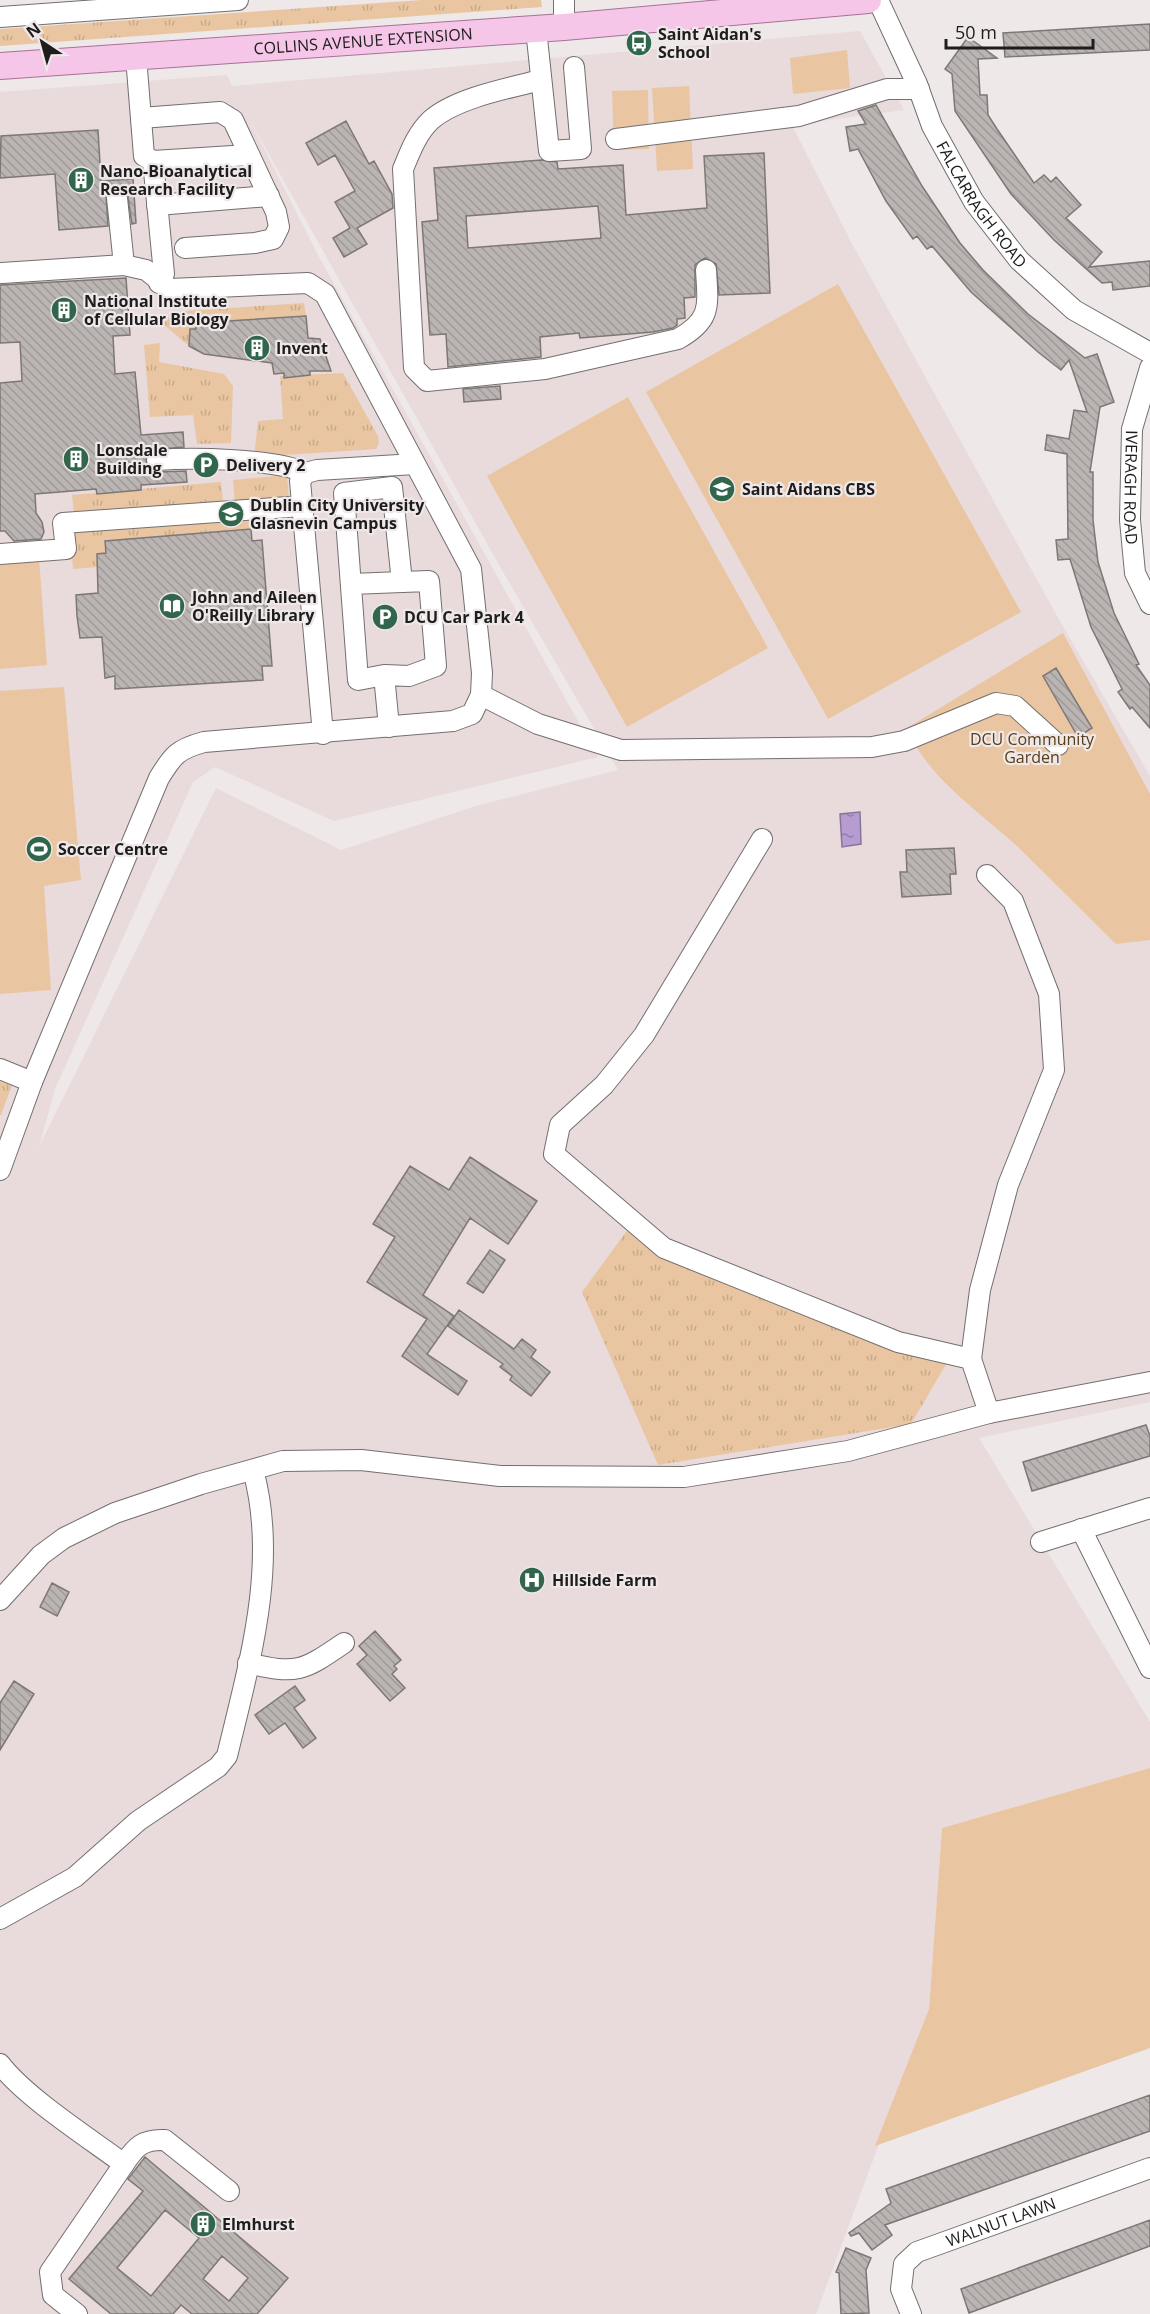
<svg xmlns="http://www.w3.org/2000/svg" width="1150" height="2314" viewBox="0 0 1150 2314" font-family="'Open Sans',sans-serif">
<defs>
<pattern id="grass-tufts" width="24" height="20" patternUnits="userSpaceOnUse" patternTransform="scale(1.5)"><rect width="24" height="20" fill="#e9c6a1"/><path d="M3 7l-1-3M5 7V3M7 7l1-3M15 17l-1-3M17 17v-4M19 17l1-3" fill="none" stroke="#c7aa8a"/></pattern>
<pattern id="water-ripples" width="26" height="14" patternUnits="userSpaceOnUse" patternTransform="scale(1.5)"><rect width="26" height="14" fill="#b69cd0"/><path d="M2 4q2-2 4 0t4 0M15 11q2-2 4 0t4 0" fill="none" stroke="#937ea8"/></pattern>
<pattern id="building-back-hatch" width="6" height="6" patternUnits="userSpaceOnUse" patternTransform="scale(1.5)"><rect width="6" height="6" fill="#bab4b3"/><path d="M-1 5l2 2M0 0l6 6M5-1l2 2" fill="none" stroke="#9f9a99"/></pattern>
</defs>
<rect width="100%" height="100%" fill="#eee8e9"/>
<path fill="#e9dadc" fill-rule="evenodd" d="M860,31L904,110L792,125L850,240L1057,616L1150,776V1402L979,1438L1150,1722V1768L942,1828L929,2009L816,2314H0V92L227,75L232,86ZM248,117L503,572L618,770L479,805L341,850L216,788L39,1147L55,1089L193,782L215,767L334,821L598,757L320,259Z"/>
<path fill="url(#grass-tufts)" d="M422,0H541L542,7L0,46V29Z
M304,303L306,316L196,323V329L190,330L189,346L163,324L172,313L184,311Z
M160,343L159,362L224,374L233,386L231,443L197,444L193,415L150,417L144,345Z
M343,373L378,436L379,443L376,449L254,457L258,421L283,419L280,376Z
M287,475L289,499L235,504L233,480Z
M221,482L223,502L74,514L72,495Z
M295,514L296,523L252,527L251,529L105,541L106,553L97,554L98,567L73,569L70,532Z
M0,1078L13,1082L1,1115H0Z
M631,1225L948,1361L911,1424L658,1465L582,1292Z"/>
<path fill="#e9c6a1" d="M847,50L850,88L793,94L790,58Z
M689,86L693,169L657,171L652,88Z
M648,90L649,149L614,150L612,91Z
M838,284L1021,612L828,719L646,392Z
M628,397L768,648L627,727L487,476Z
M39,558L47,665L0,669V562Z
M1063,633L1150,794V940L1116,944C1083,912 1051,879 1018,847C980,812 927,778 907,728Z
M64,687L81,880L44,886L51,990L0,994V691Z
M1150,1768V2048L875,2146L929,2009L942,1828Z"/>
<path fill="url(#water-ripples)" stroke="#88769a" stroke-width="1.5" d="M860,812L861,844L842,847L840,814Z"/>
<path fill="url(#building-back-hatch)" stroke="#7d7776" stroke-width="1.5" fill-rule="evenodd" d="M1150,24V50L1005,57L1003,33Z
M968,37L997,58L978,59L980,95H987L988,115L997,129L1034,183L1044,175L1051,182L1056,177L1081,205L1066,218L1102,252L1089,267L1150,261V286L1113,290L1112,282L1102,283L1054,240L1011,194L955,111L952,74L945,69Z
M876,105L922,186L960,243L983,270L1028,314L1085,358L1097,354L1114,402L1100,407L1090,472H1093V520L1098,562L1114,613L1139,664L1136,665L1150,685V728L1132,707L1130,709L1118,692L1122,689L1091,627L1070,559L1058,560L1056,540L1068,539L1067,454L1045,450L1047,435L1069,439L1074,410L1087,412L1069,360L1061,370L1038,352L971,292L932,246L927,249L917,236L913,239L886,201L858,149L850,151L846,127L866,124L858,111Z
M346,121L369,164L374,161L392,194L393,208L357,228L367,244L344,257L333,238L350,228L335,202L355,191L335,155L318,165L306,143Z
M98,130L101,181L133,179L136,223L132,224L127,191L116,186L106,194L108,226L59,230L55,174L0,178L1,136Z
M764,153L770,293L719,295L716,264L705,258L695,265V297L684,298L685,318L677,319V325L673,328L653,332L580,338L579,333L540,337L541,357L448,367L446,334L430,335L422,222L438,220L434,168L542,160L557,162L558,169L623,165L626,215L707,208L704,156ZM598,206L601,238L468,248L466,216Z
M126,278L130,335L113,336L115,374L135,372L141,435L183,432L184,447L151,450L146,455L147,467L157,472L186,471L187,482L141,485V490L97,494L96,489L35,494L36,513L42,522L44,532L41,539L14,541L5,531H0V383L22,381L20,342L0,343V285Z
M306,316L308,338L320,339L331,371H310V375L284,378V373L274,374L272,363L204,354L189,346L190,329H196V323Z
M500,386L501,399L464,402L463,389Z
M251,529L252,541L262,540L272,666H262L263,680L115,689V676L105,678L102,637L80,638L77,616L76,595L98,593L97,554L106,553L105,541Z
M1056,668L1092,728L1078,737L1043,676Z
M954,848L956,874H950L951,894L902,897L900,872H907L906,850Z
M470,1157L537,1201L508,1244L470,1218L423,1295L454,1316L427,1354L467,1381L458,1395L402,1356L427,1319L367,1282L395,1237L373,1224L410,1166L449,1190Z
M490,1250L505,1260L483,1293L467,1283Z
M459,1310L514,1349L522,1339L536,1350L531,1357L550,1372L531,1396L510,1380L512,1376L500,1367L503,1364L448,1326Z
M1146,1425L1150,1436V1456L1032,1491L1023,1462Z
M52,1583L69,1592L57,1616L40,1607Z
M375,1631L401,1660L394,1666L397,1669L392,1674L405,1688L390,1701L357,1664L367,1655L359,1646Z
M14,1681L34,1694L0,1750V1703Z
M295,1686L305,1700L294,1708L316,1738L303,1748L285,1723L269,1734L255,1715Z
M1150,2095V2131L885,2225L892,2235L872,2250L859,2233L851,2236L849,2233L891,2203L886,2189Z
M145,2157L288,2278L257,2314H192L181,2305L173,2314H111L69,2279L143,2191L128,2179ZM165,2210L199,2238L151,2296L117,2268ZM222,2256L248,2278L229,2301L203,2279Z
M1150,2220V2246L969,2313L961,2289Z
M846,2248L871,2258L866,2270L869,2313L841,2314L839,2273L836,2272Z"/>
<g fill="none" stroke-linecap="round" stroke-linejoin="round">
<defs>
<g id="minor">
<path id="s1" d="M878,0L917,84L932,126L974,202L1019,260L1074,310L1150,353"/>
<path d="M0,17L238,0"/>
<path d="M564,27V0"/>
<path d="M536,29L549,151L581,149L574,67"/>
<path d="M136,57L144,156L153,161L249,155"/>
<path d="M541,80C509,88 456,98 431,120C417,133 410,152 403,169L414,368L427,381L545,369L678,339C712,320 708,306 706,270"/>
<path d="M141,118L220,112L233,120L276,212L279,227L273,239L255,243L185,248"/>
<path d="M616,139L799,116L887,89H919"/>
<path d="M153,161L164,274L159,283"/>
<path d="M157,205L269,196"/>
<path d="M2,273L124,265"/>
<path id="s2" d="M1150,368L1132,429L1130,520L1135,573L1150,604"/>
<path d="M157,460C193,457 276,459 306,473"/>
<path d="M0,554L66,549L63,523L302,506"/>
<path d="M351,584L402,582"/>
<path d="M384,675L409,676L436,666L429,581L402,582L392,487L344,493L358,680L384,675L389,727"/>
<path d="M481,695L538,724L621,750L872,747L904,741L996,703L1015,706L1058,745"/>
<path d="M323,734L300,481L306,473L317,470L415,464"/>
<path d="M762,839L644,1035L604,1085L560,1125L554,1154L664,1248L898,1342L971,1359L989,1413L1150,1382"/>
<path d="M0,1069L32,1082"/>
<path d="M0,1170L32,1082L159,778C173,755 178,749 204,742L453,721L472,714L481,695L482,673L471,569L325,294L308,283L170,289L146,270L124,265L117,198"/>
<path d="M971,1359L980,1290L1008,1185L1054,1070L1049,994L1013,901L987,875"/>
<path d="M1081,1529L1150,1668"/>
<path d="M1041,1542L1150,1508"/>
<path d="M0,1600L41,1555L64,1538L115,1513L201,1484L283,1461L361,1460L500,1476L684,1477L848,1451L989,1413"/>
<path d="M248,1663C297,1675 303,1671 344,1643"/>
<path d="M0,1919L75,1877L138,1821L218,1767L227,1756C249,1664 279,1564 253,1470"/>
<path d="M0,2064C25,2097 89,2138 124,2164L50,2272L53,2295L77,2314"/>
<path d="M124,2164C136,2146 143,2139 165,2140L229,2191"/>
<path id="s3" d="M911,2314L901,2289L904,2264L917,2252L1150,2168"/>
</g>
<g id="major">
<path id="s4" d="M0,66L564,27L868,0"/>
</g>
</defs>
<use href="#minor" stroke="#746f6f" stroke-width="22"/>
<use href="#major" stroke="#a67297" stroke-width="28"/>
<use href="#minor" stroke="#fff" stroke-width="20"/>
<use href="#major" stroke="#f5c6e8" stroke-width="26"/>
</g>
<defs>
<symbol id="bus-disc" viewBox="-11 -11 22 22"><circle r="9.5" fill="#31664c" stroke="#eee8e9"/><path d="M-5-6H5V4H4V6H2V4H-2V6H-4V4H-5ZM-3.5-4V0h7V-4ZM-3.5 1.2v1.5H-2V1.2ZM2 1.2v1.5H3.5V1.2Z" fill="#fff"/></symbol>
<symbol id="building-disc" viewBox="-11 -11 22 22"><circle r="9.5" fill="#31664c" stroke="#eee8e9"/><path d="M-4-6H4V6H1V3H-1V6H-4ZM-2.5-4.3h1.7v1.8h-1.7ZM.8-4.3h1.7v1.8H.8ZM-2.5-1h1.7V.8h-1.7ZM.8-1h1.7V.8H.8Z" fill="#fff"/></symbol>
<symbol id="parking-disc" viewBox="-11 -11 22 22"><circle r="9.5" fill="#31664c" stroke="#eee8e9"/><path d="M-3.5-5.5H1a3.5 3.5 0 0 1 0 7H-1V5.5H-3.5ZM-1-3.4V-.6H.8a1.4 1.4 0 0 0 0-2.8Z" fill="#fff"/></symbol>
<symbol id="school-disc" viewBox="-11 -11 22 22"><circle r="9.5" fill="#31664c" stroke="#eee8e9"/><path d="M0-5L7-2L0 1L-7-2ZM-4 1L0 2.5L4 1V4Q0 6-4 4Z" fill="#fff"/></symbol>
<symbol id="university-disc" viewBox="-11 -11 22 22"><circle r="9.5" fill="#31664c" stroke="#eee8e9"/><path d="M0-5L7-2L0 1L-7-2ZM-4 1L0 2.5L4 1V4Q0 6-4 4Z" fill="#fff"/></symbol>
<symbol id="library-disc" viewBox="-11 -11 22 22"><circle r="9.5" fill="#31664c" stroke="#eee8e9"/><path d="M-6-4Q-3-5.5-.7-3.5V5Q-3 3-6 4ZM6-4Q3-5.5 .7-3.5V5Q3 3 6 4Z" fill="#fff"/></symbol>
<symbol id="stadium-disc" viewBox="-11 -11 22 22"><circle r="9.5" fill="#31664c" stroke="#eee8e9"/><path d="M0-5a6.5 5 0 1 0 0 10a6.5 5 0 1 0 0-10ZM-3.5-1.8h7v3.6h-7Z" fill="#fff"/></symbol>
<symbol id="hospital-disc" viewBox="-11 -11 22 22"><circle r="9.5" fill="#31664c" stroke="#eee8e9"/><path d="M-5-5h3v3.5h4V-5h3V5h-3V1.5h-4V5h-3Z" fill="#fff"/></symbol>
</defs>
<g fill-rule="evenodd">
<use href="#bus-disc" x="624" y="28" width="30" height="30"/>
<use href="#building-disc" x="66" y="165" width="30" height="30"/>
<use href="#building-disc" x="49" y="295" width="30" height="30"/>
<use href="#building-disc" x="242" y="333" width="30" height="30"/>
<use href="#building-disc" x="61" y="444" width="30" height="30"/>
<use href="#parking-disc" x="191" y="450" width="30" height="30"/>
<use href="#school-disc" x="707" y="474" width="30" height="30"/>
<use href="#university-disc" x="216" y="499" width="30" height="30"/>
<use href="#library-disc" x="157" y="591" width="30" height="30"/>
<use href="#parking-disc" x="370" y="602" width="30" height="30"/>
<use href="#stadium-disc" x="24" y="834" width="30" height="30"/>
<use href="#hospital-disc" x="517" y="1565" width="30" height="30"/>
<use href="#building-disc" x="188" y="2209" width="30" height="30"/>
</g>
<g text-anchor="middle" dominant-baseline="central" stroke-width="4.5" stroke-linejoin="round" paint-order="stroke">
<g font-size="16" font-weight="bold" fill="#1e1c1c" stroke="#eee8e9" text-anchor="start">
<text x="658" y="34">Saint Aidan's<tspan x="658" dy="18">School</tspan></text>
<text x="100" y="171">Nano-Bioanalytical<tspan x="100" dy="18">Research Facility</tspan></text>
<text x="84" y="301">National Institute<tspan x="84" dy="18">of Cellular Biology</tspan></text>
<text x="276" y="348">Invent</text>
<text x="96" y="450">Lonsdale<tspan x="96" dy="18">Building</tspan></text>
<text x="226" y="465">Delivery 2</text>
<text x="742" y="489">Saint Aidans CBS</text>
<text x="250" y="505">Dublin City University<tspan x="250" dy="18">Glasnevin Campus</tspan></text>
<text x="192" y="597">John and Aileen<tspan x="192" dy="18">O'Reilly Library</tspan></text>
<text x="404" y="617">DCU Car Park 4</text>
<text x="58" y="849">Soccer Centre</text>
<text x="552" y="1580">Hillside Farm</text>
<text x="222" y="2224">Elmhurst</text>
</g>
<g font-size="16" fill="#1e1c1c" stroke="#eee8e9">
<text stroke="none"><textPath href="#s4" startOffset="364">COLLINS AVENUE EXTENSION</textPath></text>
<text stroke="none"><textPath href="#s1" startOffset="230">FALCARRAGH ROAD</textPath></text>
<text stroke="none"><textPath href="#s2" startOffset="122">IVERAGH ROAD</textPath></text>
<text stroke="none"><textPath href="#s3" startOffset="159">WALNUT LAWN</textPath></text>
</g>
<g font-size="16" fill="#583b17" stroke="#eee8e9">
<text x="1032" y="739">DCU Community<tspan x="1032" dy="18">Garden</tspan></text>
</g>
</g>
<g transform="translate(42 42) rotate(324)" stroke="#eee8e9" stroke-width="4.5" paint-order="stroke">
<path d="M0-4.5L10 22L0 15L-10 22Z" fill="#1e1c1c"/>
<text y="-9" font-size="16" font-weight="bold" text-anchor="middle" fill="#1e1c1c">N</text>
</g>
<path d="M946 39v9h147v-9" fill="none" stroke="#1e1c1c" stroke-width="3"/>
<text x="955" y="39" font-size="18" fill="#1e1c1c" stroke="#eee8e9" stroke-width="4.5" paint-order="stroke">50 m</text>
</svg>
